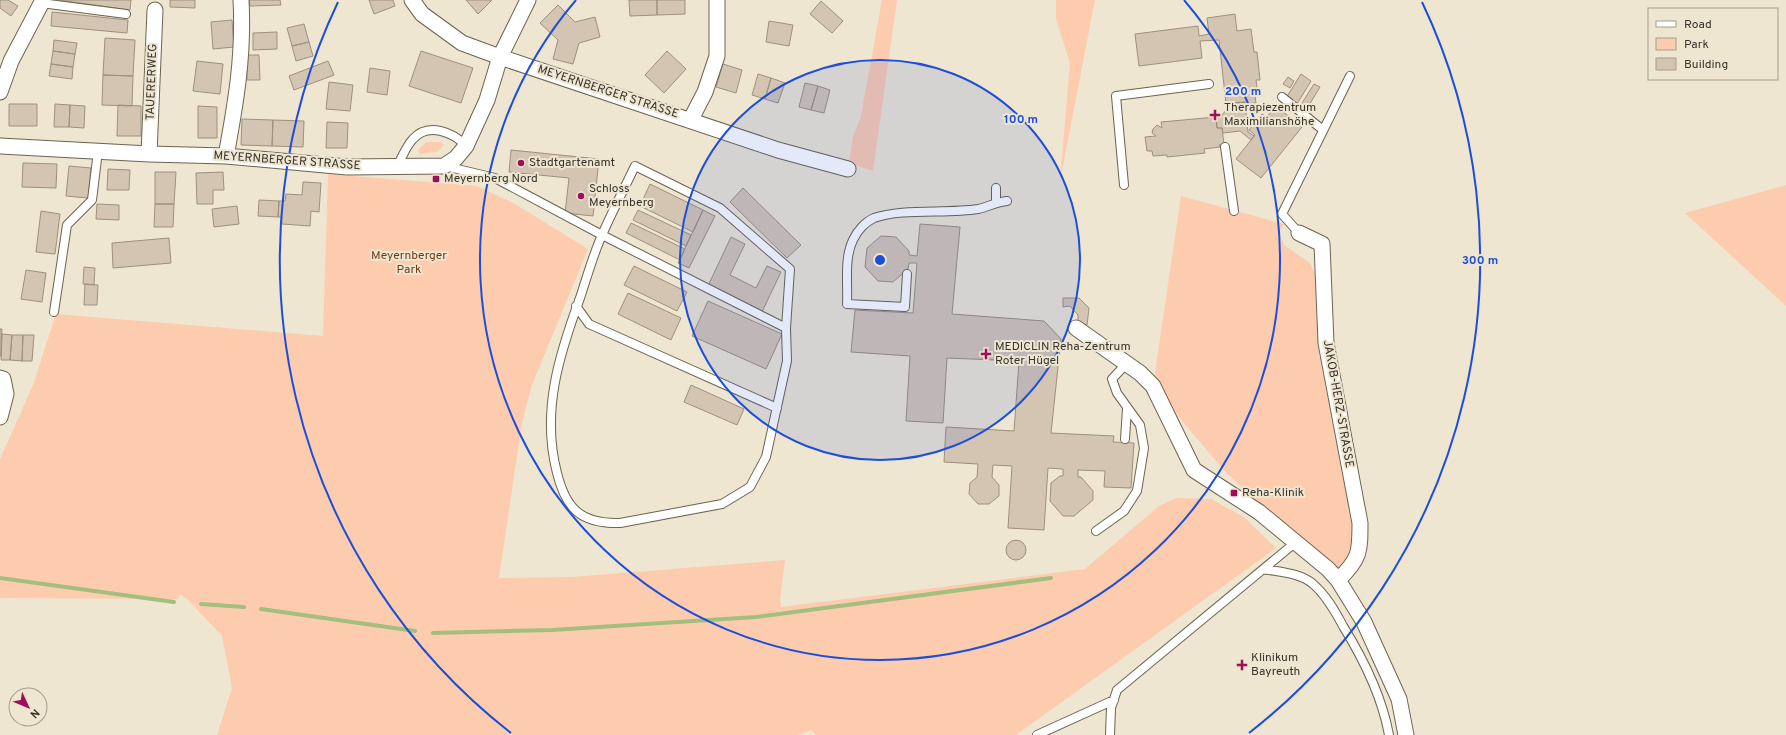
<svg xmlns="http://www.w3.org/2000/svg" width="1786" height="735" viewBox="0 0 1786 735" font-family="Overpass,sans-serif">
<rect width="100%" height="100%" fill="#eee6d1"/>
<path fill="#fdccaf" d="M882,0H897L873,171L849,163L853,137L861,116Z
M1056,0H1095L1060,181L1070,63L1056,19Z
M428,142H441L444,145L437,152L420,154L418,150L424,144Z
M328,174L477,186L515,204L588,249L532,385L522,422L499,578L571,577L785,560L780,599L781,607L1085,569L1159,506L1176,498L1211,499L1244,517L1276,548L1016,735H816L811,730L798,735H217L232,688L222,636L188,600L180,594L178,599L0,598V459L33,385L56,314L323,336Z
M1786,185V306L1685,213Z
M1181,196L1284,224L1279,233L1284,245L1310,263L1316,276L1360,548L1338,580L1259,512L1243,489L1221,467L1153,386Z"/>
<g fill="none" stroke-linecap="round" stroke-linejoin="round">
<path stroke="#a4be7d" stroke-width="4" d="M0,578L174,602
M201,604L244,607
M261,609L415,631
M433,633L552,630L756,617L1051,578"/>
</g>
<path fill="#d4c5b3" stroke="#9e8f7f" d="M0,0H8L18,6L11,16L0,8Z
M59,0H131L130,10Z
M170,0H195V8L170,7Z
M249,0H280L281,5L250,6Z
M369,0H393L395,6L374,14Z
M466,0H492L478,14Z
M629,0H657V15L630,16Z
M657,0H685V14L657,15Z
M821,1L843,21L832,33L810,14Z
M558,5L575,22L595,17L600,37L579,43L573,64L553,59L558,40L540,23Z
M52,12L128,20L127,33L51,26Z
M1235,14L1237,31L1251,29L1254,52H1257L1260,80H1256L1258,96H1255L1256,103L1245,104V102L1226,104L1219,40L1200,41L1202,58L1139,66L1135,34L1198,26L1199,36L1209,34L1207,18Z
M232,20L234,47L213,49L211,22Z
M769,21L793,25L789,46L766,42Z
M304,24L309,42L292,46L287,28Z
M277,32V49L253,50V33Z
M105,38L135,40L133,76L103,75Z
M54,40L77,43L75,54L53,51Z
M309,42L313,56L296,61L292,46Z
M53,51L75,54L73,67L51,64Z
M421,51L473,68L461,103L409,86Z
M667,51L686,69L664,93L645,75Z
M247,55H259L260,80H247Z
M197,61L223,64L220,94L193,91Z
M328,61L334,75L294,90L289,76Z
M51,64L73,67L72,79L49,76Z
M723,64L742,70L736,93L716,87Z
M370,68L390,71L387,95L367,92Z
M758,74L771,78L765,99L752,95Z
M1301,74L1311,81L1297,104L1286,98Z
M103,75L133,76L132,106L102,105Z
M1288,77L1294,81L1290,88L1283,84Z
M771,78L785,83L778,103L765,99Z
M329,82L353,85L350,111L326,109Z
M805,83L818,86L811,110L799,107Z
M1314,84L1320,87L1308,107L1302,103Z
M818,86L830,90L824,113L811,110Z
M1245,102L1248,132L1254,136L1251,140L1240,131L1223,133L1222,128H1217L1216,117L1221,116L1229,107V103Z
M9,104H37V126H9Z
M55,104L70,105L69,127H54Z
M70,105L85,106L84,128L69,127Z
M118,105L141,106V136H117Z
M198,106L217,107V138H198Z
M1276,106L1302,127L1261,178L1236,159L1255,135L1249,130L1262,114L1267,117Z
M1216,117L1217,128H1222L1224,144L1219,145L1220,147L1204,149L1205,153L1167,157V155L1153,156L1152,151H1147L1145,137L1156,136L1152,133L1153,129L1157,125L1162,128L1161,122Z
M242,119L273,120L272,146L241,145Z
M273,120L304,121L303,147L272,146Z
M327,122L348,123L347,148H326Z
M511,150L599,159L593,216L565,213L569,178L509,172Z
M23,163L57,164L56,188L22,187Z
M69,166L91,168L88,198L66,196Z
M108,169L130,170L129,190H107Z
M155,172H176L174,204H155Z
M223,172L224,190H213V204H197L196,173Z
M303,182L321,183L319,212L311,211L310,226L282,224V217H278L279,201H285L286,194L302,195Z
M650,184L703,210L693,232L640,206Z
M743,188L801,245L787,258L730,202Z
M259,200L279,201L278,217L258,216Z
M97,204L119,205V220L96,219Z
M155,204H174L173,227H154Z
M237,206L239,224L214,227L212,209Z
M638,210L691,235L686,246L633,220Z
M703,210L715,216L689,268L678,263Z
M41,211L60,214L55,254L36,252Z
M631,223L685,249L680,260L626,233Z
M920,224L960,227L952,314L1044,321L1061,339L1051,433L1114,436L1113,442L1134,443L1131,488L1104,487L1105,471L1078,470V477H1081L1093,491V500L1074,516H1063L1050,501L1051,483L1060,476H1063V469L1048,468L1044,530L1008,528L1012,466L993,465L992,477L999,485V496L989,504H978L969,494L970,483L977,477L978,464L944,462L946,427L1014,431L1019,361L947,358L943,423L906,421L910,356L851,352L855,310L913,313L917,263H909L908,269L893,282L878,281L865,267L867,248L881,236L896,237L909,251V255L917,256Z
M731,237L745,244L730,275L756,288L767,266L781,272L761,314L707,288Z
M169,238L171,263L113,268L112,243Z
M634,266L687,292L677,311L624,285Z
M84,267L95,268L94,285L83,284Z
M26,270L46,273L42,302L21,299Z
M85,284L98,285L97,305H84Z
M628,293L681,318L671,340L618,314Z
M1063,298H1079L1089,308L1087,325L1078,323V315L1070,306L1063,307Z
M708,301L782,334L766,369L692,336Z
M0,329H2L1,356H0Z
M2,334L12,335L10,360H1Z
M12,335H23L22,361L10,360Z
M23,335H34L32,361H22Z
M691,385L744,409L737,425L684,402Z
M1006 550a10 10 0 1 1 20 0a10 10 0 1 1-20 0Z"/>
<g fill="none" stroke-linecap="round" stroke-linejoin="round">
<defs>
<path id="service" d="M41,3L126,14
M1282,97L1323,130
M1225,147L1234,211
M397,166C402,158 406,146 413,139C428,122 453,132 466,146
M445,166L495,178L602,235L786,328L790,269L720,208L635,166C624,189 612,212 602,235C593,255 587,277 580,298C559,355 541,412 557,473C566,509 581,524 620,523L722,504L750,487L766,457L787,361L786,328
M1124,185L1116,96L1209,84
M996,188V202
M1299,233L1282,214L1350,76
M907,274L905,307L847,304C848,283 844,258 853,240C857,231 865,222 874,218C902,208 947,214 978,209C988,207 996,202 1007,201
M576,306L589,324L777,408
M54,312L67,225L92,200L98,151
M1125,439L1127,409
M1096,531L1124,511L1137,491L1144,448L1140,425L1117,393L1112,379L1127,363
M1264,569C1279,572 1301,573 1313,584C1326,595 1335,611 1343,626C1364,660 1382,696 1389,735
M1037,735L1114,700
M1110,735L1111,708L1117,690L1296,542"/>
<path id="minor" d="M412,0L422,14L462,43L500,57L778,150L848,169
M0,92L11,61L43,0
M691,119L705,92L717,56V0
M0,146L149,154L226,156L347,167L444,166L456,158L466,146L487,100L500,57L528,0
M149,154L155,10
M226,156C236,102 244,55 241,0
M1299,233L1322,244L1326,343L1360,523C1360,552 1360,559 1338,580
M1076,328L1140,373L1153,386L1194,470L1259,512L1328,569L1338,580L1364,622L1399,699L1406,735
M0,378L3,379L6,394L0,417"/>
</defs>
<use href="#service" stroke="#6b6451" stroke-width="10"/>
<use href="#minor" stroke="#6b6451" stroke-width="17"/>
<use href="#service" stroke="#fff" stroke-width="8"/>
<use href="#minor" stroke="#fff" stroke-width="15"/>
</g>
<circle cx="880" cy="260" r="200" fill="#1d4ed8" fill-opacity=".12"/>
<g fill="none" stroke="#1d4ed8" stroke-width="2">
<circle cx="880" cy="260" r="200"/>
<path d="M1184 0A400 400 0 1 1 576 0"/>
<path d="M511 733A600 600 0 0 1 338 2M1422 2A600 600 0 0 1 1249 733"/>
</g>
<g fill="#9f0f59" stroke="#eee6d1" stroke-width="1.5">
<path d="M1213 109h4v4h4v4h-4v4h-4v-4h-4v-4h4z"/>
<circle cx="521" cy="163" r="4"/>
<rect x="432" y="175" width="8" height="8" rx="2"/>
<circle cx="581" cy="196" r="4"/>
<path d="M984 348h4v4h4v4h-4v4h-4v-4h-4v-4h4z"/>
<rect x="1230" y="489" width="8" height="8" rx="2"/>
<path d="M1240 659h4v4h4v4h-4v4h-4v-4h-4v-4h4z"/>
</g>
<g text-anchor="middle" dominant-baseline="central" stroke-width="4" stroke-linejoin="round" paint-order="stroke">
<g font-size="12" fill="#37332b" stroke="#eee6d1">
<text transform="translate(152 82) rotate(-88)">TAUERERWEG</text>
<text transform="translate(608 92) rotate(18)">MEYERNBERGER STRASSE</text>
<text transform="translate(287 161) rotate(4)">MEYERNBERGER STRASSE</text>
<text transform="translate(1338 404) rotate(80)">JAKOB-HERZ-STRASSE</text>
</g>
<g font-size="12" fill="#37332b" stroke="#eee6d1" text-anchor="start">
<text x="1224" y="108">Therapiezentrum<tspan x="1224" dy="14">Maximilianshöhe</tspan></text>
<text x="529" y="163">Stadtgartenamt</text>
<text x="444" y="179">Meyernberg Nord</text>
<text x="589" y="189">Schloss<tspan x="589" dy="14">Meyernberg</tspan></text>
<text x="995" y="347">MEDICLIN Reha-Zentrum<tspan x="995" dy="14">Roter Hügel</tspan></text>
<text x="1242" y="493">Reha-Klinik</text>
<text x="1251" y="658">Klinikum<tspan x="1251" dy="14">Bayreuth</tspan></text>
</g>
<g font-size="12" fill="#743a0e" stroke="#eee6d1">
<text x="409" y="256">Meyernberger<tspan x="409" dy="14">Park</tspan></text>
</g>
</g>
<circle cx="880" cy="260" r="6" fill="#1d4ed8" stroke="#eee6d1" stroke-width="2"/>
<g font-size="12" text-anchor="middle" font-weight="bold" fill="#1d4ed8" stroke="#eee6d1" stroke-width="4" stroke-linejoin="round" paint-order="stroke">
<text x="1243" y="95">200 m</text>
<text x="1021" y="123">100 m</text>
<text x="1480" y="264">300 m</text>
</g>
<rect x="1648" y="8" width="130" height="72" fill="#eee6d1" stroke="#a59e8f"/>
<rect x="1656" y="21" width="20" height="6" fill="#ffffff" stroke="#a59e8f"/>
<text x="1684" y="28" font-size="12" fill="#37332b">Road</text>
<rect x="1656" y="38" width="20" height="12" fill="#fdccaf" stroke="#a59e8f"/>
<text x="1684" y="48" font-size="12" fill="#37332b">Park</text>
<rect x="1656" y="58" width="20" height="12" fill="#d4c5b3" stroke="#a59e8f"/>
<text x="1684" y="68" font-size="12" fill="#37332b">Building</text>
<g transform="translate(28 707) rotate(134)"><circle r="19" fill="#eee6d1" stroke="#a59e8f"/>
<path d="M0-3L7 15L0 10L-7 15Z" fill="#9f0f59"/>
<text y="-6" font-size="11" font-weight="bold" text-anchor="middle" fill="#37332b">N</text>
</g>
</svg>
